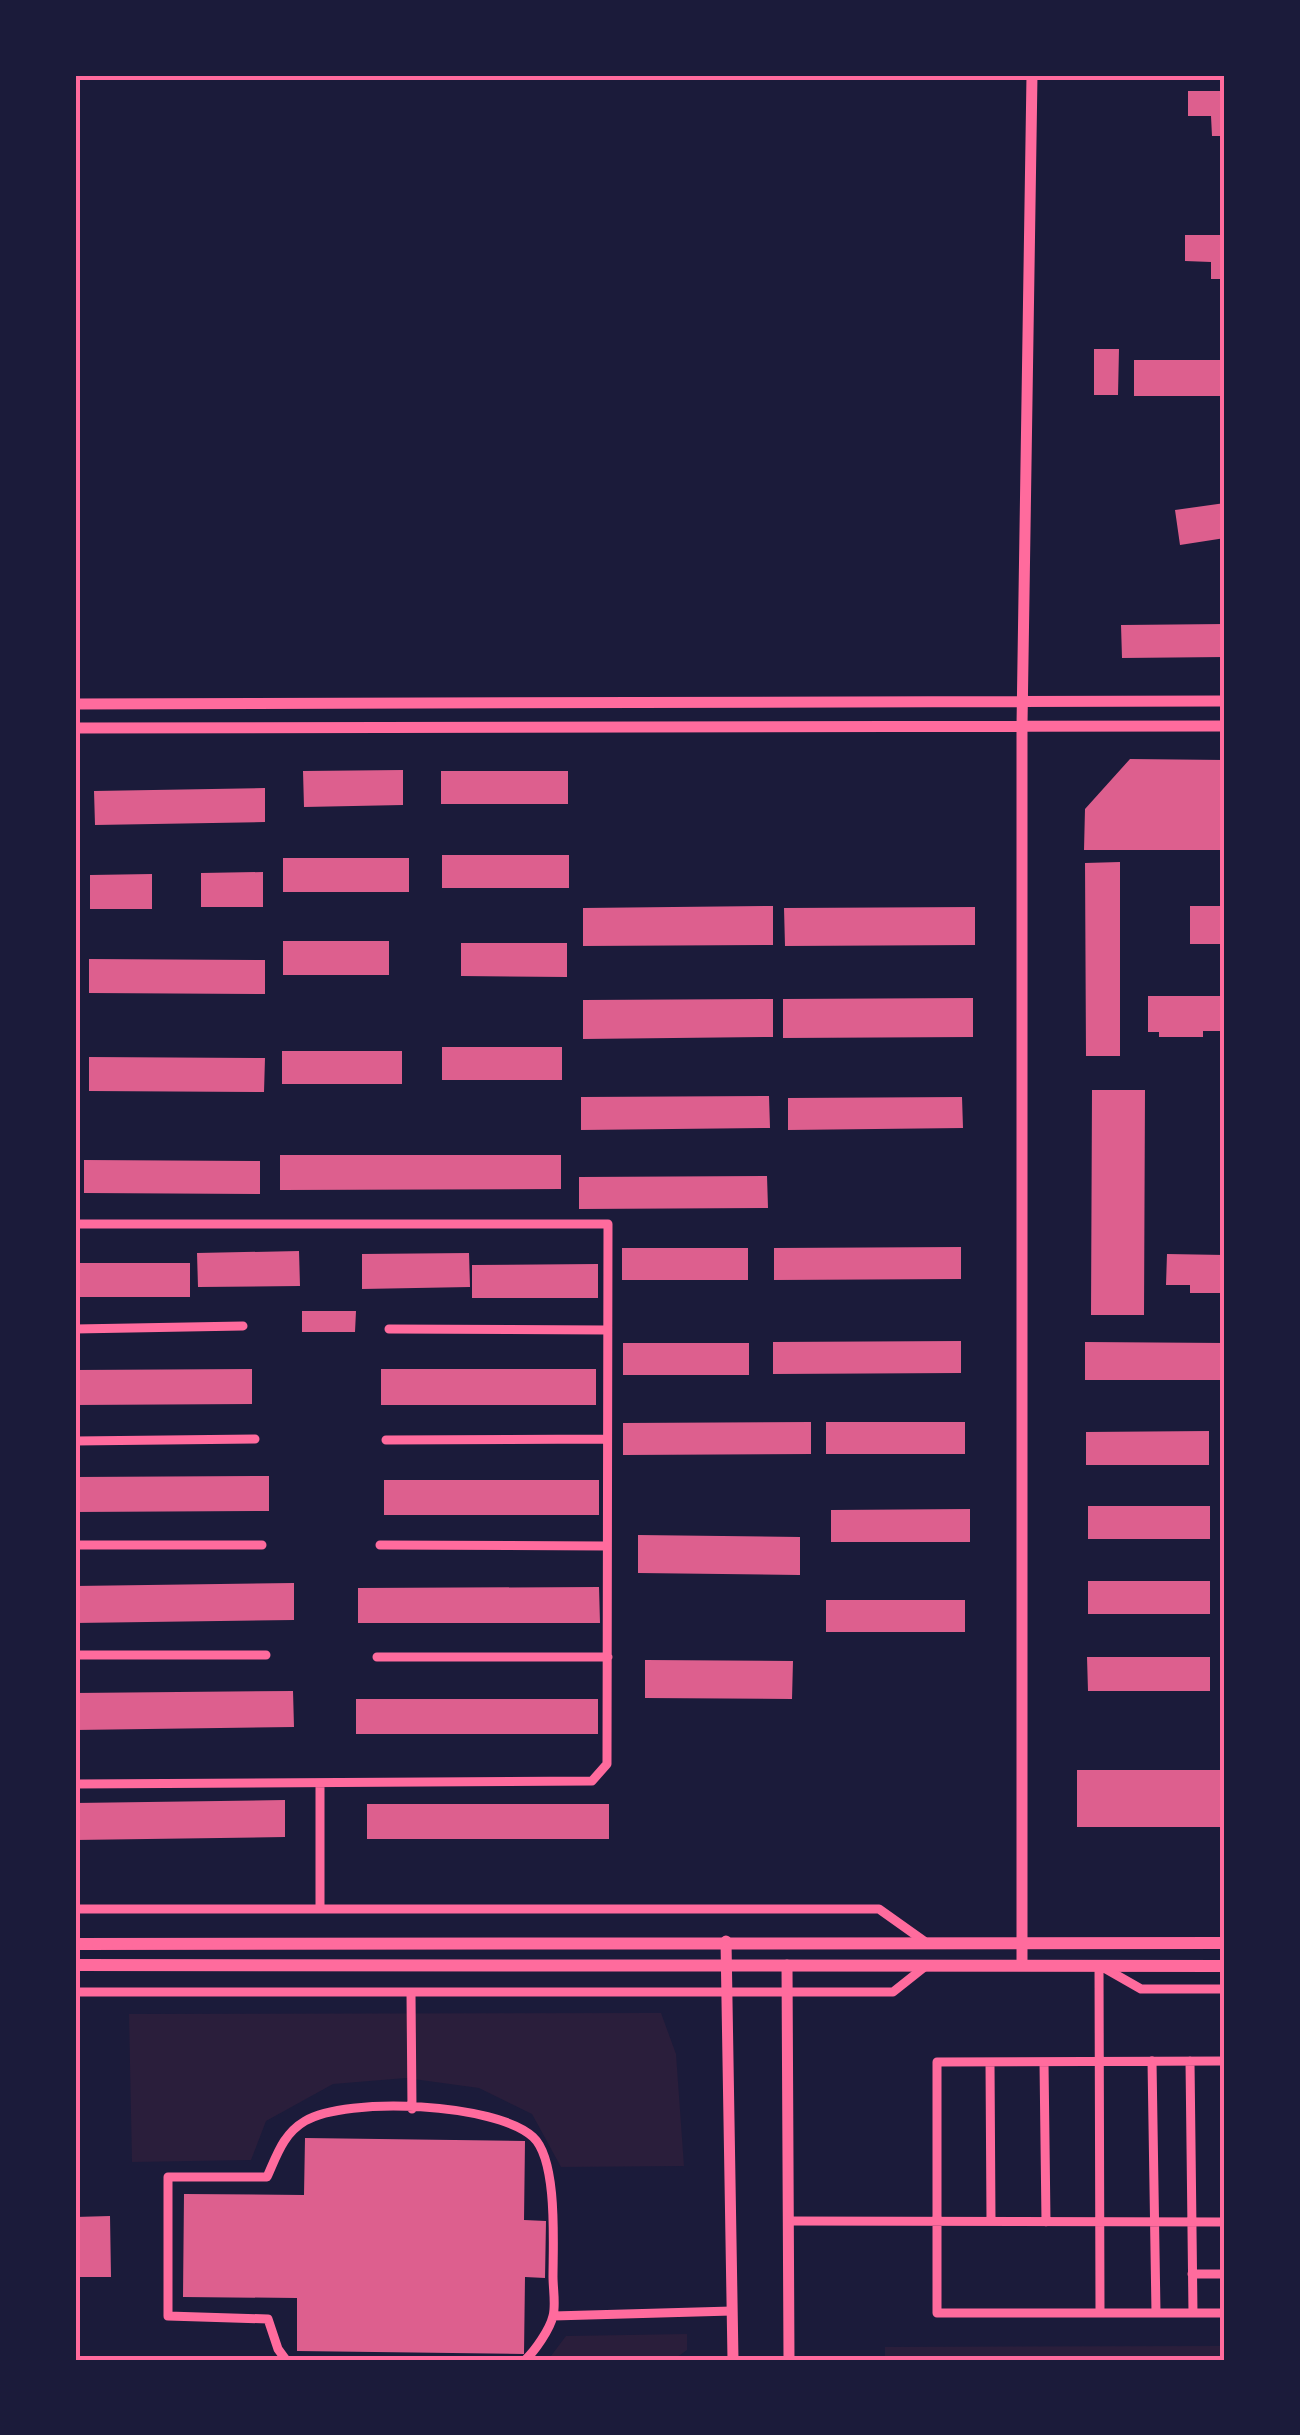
<svg xmlns="http://www.w3.org/2000/svg" width="1300" height="2435" viewBox="0 0 1300 2435" font-family="Arial,sans-serif">
<rect width="100%" height="100%" fill="#1b1b3a"/>
<path fill="#2a1e3b" d="M661,2013L676,2054L684,2166L561,2167L532,2114L479,2088L406,2078L333,2084L266,2121L251,2160L132,2162L129,2014Z
M687,2334V2350L673,2360H548L566,2336Z
M1225,2346V2360H885V2347Z"/>
<path fill="#dd5f8e" d="M1188,91H1225V136H1212L1211,116H1188Z
M1185,235H1225V279H1211V262L1185,261Z
M1094,349H1119L1118,395H1094Z
M1134,360H1225V396H1134Z
M1225,503V538L1180,545L1175,510Z
M1225,624V657L1122,658L1121,625Z
M1130,759L1225,760V850H1084L1085,809Z
M403,770V805L304,807L303,771Z
M441,771H568V804H441Z
M265,788V822L95,825L94,791Z
M442,855H569V888H442Z
M283,858H409V892H283Z
M1120,862V1056H1086L1085,863Z
M263,872V907H201V873Z
M152,874V909H90V875Z
M773,906V945L583,946V908Z
M1190,906H1225V944H1190Z
M975,907V945L785,946L784,908Z
M283,941H389V975H283Z
M461,943H567V977L461,976Z
M89,959L265,960V994L89,993Z
M1148,996H1225V1031H1203V1037H1159V1032H1148Z
M973,998V1037L783,1038V999Z
M773,999V1037L583,1039V1000Z
M442,1047H562V1080H442Z
M282,1051H402V1084H282Z
M89,1057L265,1058L264,1092L89,1091Z
M1092,1090H1145L1144,1315H1091Z
M769,1096L770,1128L581,1130V1097Z
M962,1097L963,1128L788,1130V1098Z
M280,1155H561V1189L280,1190Z
M84,1160L260,1161V1194L84,1193Z
M767,1176L768,1208L579,1209V1177Z
M961,1247V1279L774,1280V1248Z
M622,1248H748V1280H622Z
M299,1251L300,1286L198,1287L197,1253Z
M469,1253L470,1287L362,1289V1254Z
M1167,1254L1225,1255V1293H1190V1285H1166Z
M75,1263H190V1297H75Z
M598,1264V1298H472V1265Z
M302,1311H356L355,1332H302Z
M961,1341V1373L773,1374V1342Z
M1085,1342L1225,1343V1380H1085Z
M623,1343H749V1375H623Z
M252,1369V1404L75,1405V1370Z
M381,1369H596V1405H381Z
M811,1422V1454L623,1455V1423Z
M826,1422H965V1454H826Z
M1209,1431V1465H1086V1432Z
M269,1476V1511L75,1512V1477Z
M384,1480H599V1515H384Z
M1088,1506H1210V1539H1088Z
M970,1509V1542H831V1510Z
M638,1535L800,1537V1575L638,1573Z
M1088,1581H1210V1614H1088Z
M294,1583V1620L75,1623V1586Z
M599,1587L600,1623H358V1588Z
M826,1600H965V1632H826Z
M1087,1657H1210V1691H1088Z
M645,1660L793,1661L792,1699L645,1698Z
M293,1691L294,1727L75,1730V1693Z
M356,1699H598V1734H356Z
M1077,1770H1225V1827H1077Z
M285,1800V1837L75,1840V1803Z
M367,1804H609V1839H367Z
M305,2138L525,2141L524,2220L546,2221L545,2278L525,2277L524,2354L297,2351V2298L183,2297L184,2194L304,2195Z
M110,2216L111,2277H75V2217Z"/>
<g fill="none" stroke-linecap="round" stroke-linejoin="round">
<path stroke="#ff6b9d" stroke-width="9" d="M75,1224H608L607,1764L592,1781L75,1784
M75,1329L243,1326
M389,1329L607,1330
M386,1440L607,1439
M75,1441L255,1439
M75,1545H262
M380,1545L607,1546
M75,1655H266
M377,1657H608
M320,1783V1909
M75,1909H879L924,1941
M75,1992H893L927,1965
M411,1993L412,2109
M1152,2061L1156,2313
M1190,2061L1193,2313
M1225,2061L937,2062V2313H1225
M990,2062L991,2221
M1044,2062L1046,2222
M789,2221L1225,2222
M1192,2274H1225
M1100,2313L1099,1965L1141,1989H1225
M553,2316L732,2311
M286,2360L278,2349L268,2319L168,2316V2177H267C277,2155 283,2134 305,2121C347,2096 496,2103 533,2137C558,2160 553,2245 553,2277C553,2289 556,2305 553,2316C550,2329 535,2351 525,2360"/>
<path stroke="#ff6b9d" stroke-width="11" d="M75,704L1225,701
M75,728L1225,726
M726,1941L733,2360
M1022,1964V725L1032,75
M787,1965L789,2360"/>
<path stroke="#ff6b9d" stroke-width="12" d="M75,1944L1225,1943
M75,1965L1225,1966"/>
</g>
<rect width="1300" height="2435" fill="none" stroke="#1b1b3a" stroke-width="155"/>
<rect x="78" y="78" width="1144" height="2280" fill="none" stroke="#ff6b9d" stroke-width="4"/>
</svg>
